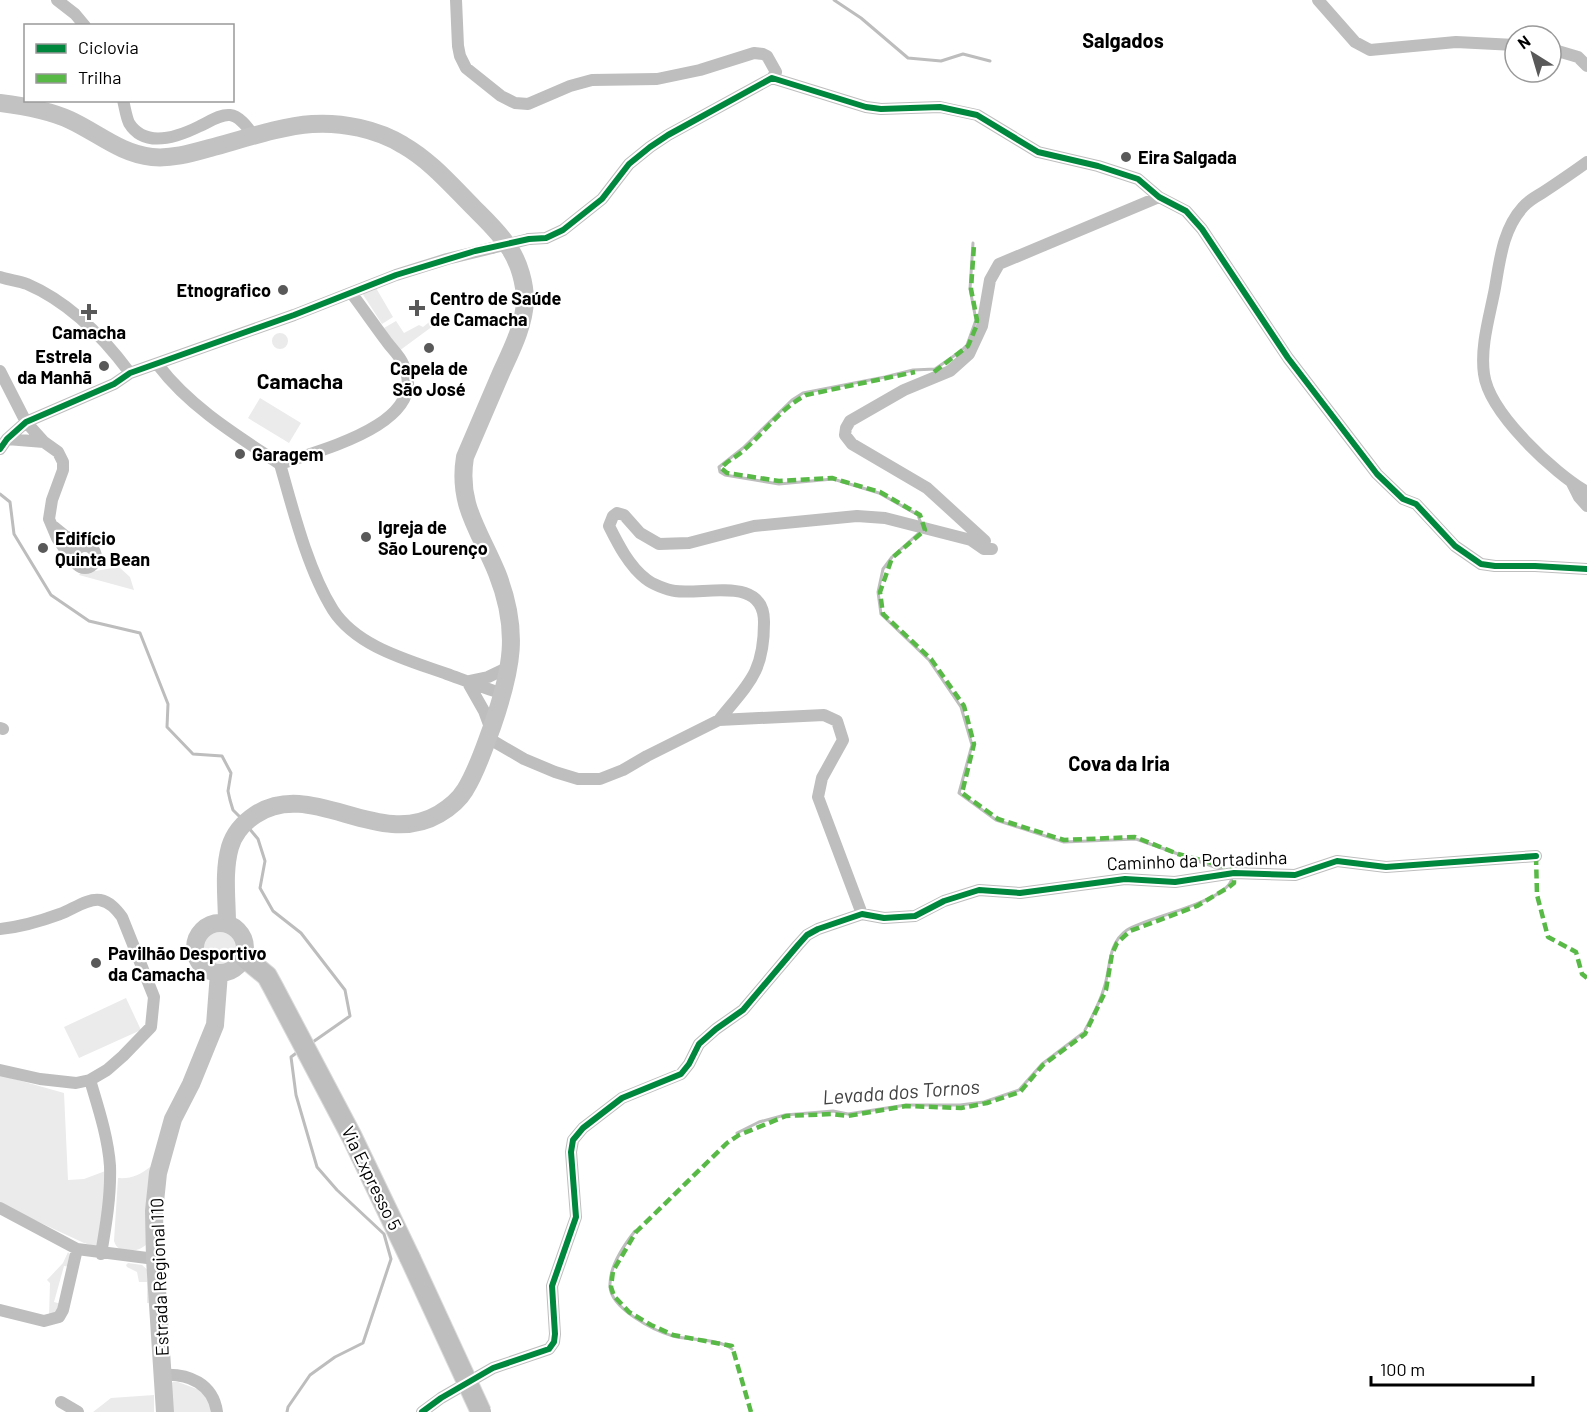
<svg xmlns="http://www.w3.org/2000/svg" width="1587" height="1412" viewBox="0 0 1587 1412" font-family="Barlow,sans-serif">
<rect width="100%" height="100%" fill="#fff"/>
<path fill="#ebebeb" d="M376,288L393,317L382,324L362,293Z
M433,319L437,323L399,351L384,328L396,321L404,333L419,325L423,327Z
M272 341a8 8 0 1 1 16 0a8 8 0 1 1-16 0Z
M260,398L301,423L289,443L248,418Z
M119,567L130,577L134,590L79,575L84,568L95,571Z
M203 948a18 18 0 1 1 36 0a18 18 0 1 1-36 0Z
M126,998L141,1030L79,1058L64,1027Z
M0,1075L64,1093L68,1180L84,1179L108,1170L97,1247L84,1243L0,1204Z
M150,1167L146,1245C136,1253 118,1255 114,1241L118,1178C131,1179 140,1175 150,1167Z
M68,1252L70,1255L71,1267L64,1266L54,1302L61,1304L57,1312L49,1317L50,1283L47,1280L63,1263Z
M128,1263L142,1265L149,1271L151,1303H147V1282H139L137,1272L127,1267L126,1265Z
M173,1382H178L205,1392L212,1412H171L169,1385Z
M154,1395V1412H93L111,1398Z"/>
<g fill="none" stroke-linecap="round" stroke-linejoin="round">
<path stroke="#bdbdbd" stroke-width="3" d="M834,0L861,18L908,58L941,61L963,54L990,61
M0,494L10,502L14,534L51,595L89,621L140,633L168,704L167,727L193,754L222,756L231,773L228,791L230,800L233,810L240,817
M921,524L918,515L879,493L833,479L779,484L725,475L720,472L719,467L743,448L792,400L803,393L885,377L913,370L935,369L961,351L967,345L976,320L970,289L973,243
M920,532L892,557L883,569L878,592L881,614L929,660L961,707L972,745L959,793L996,820L1064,842L1136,839L1223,870
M248,827L258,839L265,861L260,888L273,911L301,933L345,990L350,1016L310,1044
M1085,1030C1092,1017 1100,1003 1104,988C1111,968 1107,944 1127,930C1147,917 1228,902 1232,878
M737,1133L759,1122L785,1115L833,1111L848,1114L906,1105H960L984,1102L1019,1090L1042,1064L1083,1033
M635,1231C624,1245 609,1267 610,1286C610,1308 654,1331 673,1336C692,1341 717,1338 732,1349
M287,1412L288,1407L310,1375L335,1357L363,1343L391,1259L384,1234L337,1190L317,1167L296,1095L291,1057L299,1051"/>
<defs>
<path id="primary" d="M244,957L267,976L273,987L352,1137L410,1258"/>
</defs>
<use href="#primary" stroke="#dbdbdb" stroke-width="22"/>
<path stroke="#bebebe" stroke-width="12" d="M57,0L75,14L85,26
M456,0L458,46L460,56L466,68L501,96L515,103L528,104L570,86L592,80L657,79L700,70L754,53L763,54L767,56L776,72L772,78
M1318,0L1355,42L1370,50L1456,42L1515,45
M1551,49L1578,57L1587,66
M123,100C125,108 126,116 129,123C145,149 178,137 200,126C209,122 220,114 230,115C240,116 248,128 254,136
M1587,162C1572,173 1557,183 1542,193C1535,197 1528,201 1523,207C1503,229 1500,259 1495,288C1490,315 1480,346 1484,374C1489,413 1554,473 1587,492
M529,239L546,238L563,230L602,199L629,164L650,147L668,135L772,78L866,107L881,109L940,107L977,115L1038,152L1098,166L1138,179L1159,197L1186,211L1202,229L1288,358L1377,474L1403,499L1416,504L1455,546L1481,564L1495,566H1535L1587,569
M0,277C9,280 19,281 27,284C69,302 104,338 130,373
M158,365C190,407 236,435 280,464
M0,371L26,422L44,442L58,452L63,462V470L52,500L49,519L57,538L74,562
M7,439L44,442
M0,449L7,439L26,422L114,384L130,373L294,315L396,275L447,259L492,248
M280,464C293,510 308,570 333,610C357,647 408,660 447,674C466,681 484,688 503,694
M280,464C316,451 433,424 403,364C400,356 392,349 387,342C375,326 364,310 352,294
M1572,483L1579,497L1587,506
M54,527L65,536L85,545
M985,541L927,488L852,444L845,435L846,428L850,421L904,390L950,371L969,354L982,326L990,280L999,264L1159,197
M74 557a11 11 0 1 1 22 0a11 11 0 1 1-22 0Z
M467,681L484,711L491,730
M469,681L488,677L509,667
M719,720C748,684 764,673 764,623C765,575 706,595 675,591C667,590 652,584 646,579C629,566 618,544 609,526L613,516L617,513L624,515L640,533L659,544L689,543L754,526L857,516L885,518L971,540L984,549H992
M0,728L3,729
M488,738L524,759L555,772L578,779H600L623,770L647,756L719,720L824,715L837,721L843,740L822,778L818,797L862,914
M0,929C20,927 41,921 60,914C72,910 87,898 100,900C110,902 116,909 122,917L154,997L151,1027L123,1056L107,1070L90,1080L76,1083L40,1079L0,1070
M90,1080C98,1107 108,1137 110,1166C111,1195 106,1225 101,1254
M0,1208L77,1249L155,1259
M0,1310L44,1321L59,1317L63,1310L77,1249
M162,1375C189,1373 213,1384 217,1412
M61,1402L78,1412
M422,1412L441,1398L493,1368L549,1349L554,1342L555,1334L552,1286L576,1217L571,1152L573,1140L583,1128L622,1098L681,1074L689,1064L699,1044L716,1029L743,1010L798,945L807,935L818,929L862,914L884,918L915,916L944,901L979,890L1020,893L1125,879L1175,882L1234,873L1295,875L1337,861L1386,867L1536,856"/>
<path stroke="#c2c2c2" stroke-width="18" d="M0,103C24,106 48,110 70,120C98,133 121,154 152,157C172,159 192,153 210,148C240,140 281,126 312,124C342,122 377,129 403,145C431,161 452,186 474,208C487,221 501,234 510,249C519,263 525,283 525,301C524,326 511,351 501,373C489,401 477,429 465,457C457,505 480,531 497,573C520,631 512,669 492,727C484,748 477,771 465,790C459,800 449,808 439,814C378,850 311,777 255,815C243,823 234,834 230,847C223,872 227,899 227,924
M195 948a25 25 0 1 1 50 0a25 25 0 1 1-50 0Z
M165,1412L155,1259L154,1211L158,1173L173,1119L191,1084L215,1025L219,973"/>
<use href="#primary" stroke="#bebebe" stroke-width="20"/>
<defs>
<path id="primary-bridge" d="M410,1258L481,1412"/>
</defs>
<use href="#primary-bridge" stroke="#dbdbdb" stroke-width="22" stroke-linecap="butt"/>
<path stroke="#bebebe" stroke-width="12" d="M492,248L529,239"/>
<use href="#primary-bridge" stroke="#bebebe" stroke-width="20"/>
<path stroke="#58b947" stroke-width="4.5" stroke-dasharray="9 4.5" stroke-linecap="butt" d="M934,372L968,346L976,327L977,320L971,289L974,245
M1536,856L1537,895L1548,937L1576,952L1582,974L1587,978
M751,1412L732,1346L673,1335L651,1325L629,1312L614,1296L611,1287L613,1271L636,1232L727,1143L739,1135L786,1116L832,1114L848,1116L906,1106L961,1108L987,1103L1020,1092L1043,1065L1085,1034L1106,990L1112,954L1117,943L1130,931L1197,906L1229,887L1234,883V873L1227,867L1178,854L1135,837L1064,840L998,819L962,793L974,744L964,706L931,659L883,614L880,592L892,558L925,530L920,515L880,492L832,478L779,481L727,473L721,468C728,460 737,457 744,450C765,432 781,408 806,395L915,372"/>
<defs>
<path id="cycleway" d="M0,449L7,439L26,422L114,384L130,373L294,315L396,275L475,251L529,239L546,238L563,230L602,199L629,164L650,147L668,135L772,78L866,107L881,109L940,107L977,115L1038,152L1098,166L1138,179L1159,197L1186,211L1202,229L1288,358L1377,474L1403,499L1416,504L1455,546L1481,564L1495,566H1535L1587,569
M422,1412L441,1398L493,1368L549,1349L554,1342L555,1334L552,1286L576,1217L571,1152L573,1140L583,1128L622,1098L681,1074L689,1064L699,1044L716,1029L743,1010L798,945L807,935L818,929L862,914L884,918L915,916L944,901L979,890L1020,893L1125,879L1175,882L1234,873L1295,875L1337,861L1386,867L1536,856"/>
</defs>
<use href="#cycleway" stroke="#fff" stroke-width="10"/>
<use href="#cycleway" stroke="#00873e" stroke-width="6"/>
</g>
<g fill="#595959" stroke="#fff" stroke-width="2">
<circle cx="1126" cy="157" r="6"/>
<circle cx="283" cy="290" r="6"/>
<path d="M414 299h6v6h6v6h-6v6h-6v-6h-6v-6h6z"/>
<path d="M86 303h6v6h6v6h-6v6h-6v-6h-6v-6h6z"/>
<circle cx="429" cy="348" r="6"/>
<circle cx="104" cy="366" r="6"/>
<circle cx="240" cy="454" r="6"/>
<circle cx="366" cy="537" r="6"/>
<circle cx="43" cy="548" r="6"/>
<circle cx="96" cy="963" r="6"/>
</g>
<g text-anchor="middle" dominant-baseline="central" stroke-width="4.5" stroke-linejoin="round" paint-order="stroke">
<g font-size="18" font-weight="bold" fill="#000" stroke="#fff" text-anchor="start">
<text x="1138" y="157">Eira Salgada</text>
<text x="271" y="290" text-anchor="end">Etnografico</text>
<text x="430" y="298">Centro de Saúde<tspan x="430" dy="21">de Camacha</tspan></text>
<text x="89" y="332" text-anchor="middle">Camacha</text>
<text x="92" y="356" text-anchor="end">Estrela<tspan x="92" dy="21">da Manhã</tspan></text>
<text x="429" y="368" text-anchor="middle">Capela de<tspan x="429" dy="21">São José</tspan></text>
<text x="252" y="454">Garagem</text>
<text x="378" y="527">Igreja de<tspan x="378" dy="21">São Lourenço</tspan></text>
<text x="55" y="538">Edifício<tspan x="55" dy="21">Quinta Bean</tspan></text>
<text x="108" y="953">Pavilhão Desportivo<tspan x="108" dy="21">da Camacha</tspan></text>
</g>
<g font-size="18" fill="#000" stroke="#fff">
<text transform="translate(1197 860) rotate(-2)">Caminho da Portadinha</text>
<text transform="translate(372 1178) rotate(64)">Via Expresso 5</text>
<text transform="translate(159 1277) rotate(-92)">Estrada Regional 110</text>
</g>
<g font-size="20" font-weight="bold" fill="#000" stroke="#fff">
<text x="1123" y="40">Salgados</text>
<text x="1119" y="763">Cova da Iria</text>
</g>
<g font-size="20" font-style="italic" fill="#424242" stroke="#fff">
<text transform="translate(901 1091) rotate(-4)">Levada dos Tornos</text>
</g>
<g font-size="21" font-weight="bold" fill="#000" stroke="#fff">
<text x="300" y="380">Camacha</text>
</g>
</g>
<rect x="24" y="24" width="210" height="78" fill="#ffffff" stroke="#999999" stroke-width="1.5"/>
<rect x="36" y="44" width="30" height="9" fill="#00873e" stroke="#999999" stroke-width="1.5"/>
<text x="78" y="54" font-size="18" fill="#000000">Ciclovia</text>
<rect x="36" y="74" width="30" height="9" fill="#58b947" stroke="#999999" stroke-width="1.5"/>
<text x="78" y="84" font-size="18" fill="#000000">Trilha</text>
<g transform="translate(1533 54) rotate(323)"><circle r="28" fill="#ffffff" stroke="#999999" stroke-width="1.5"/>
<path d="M0-4.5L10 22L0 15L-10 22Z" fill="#595959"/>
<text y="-9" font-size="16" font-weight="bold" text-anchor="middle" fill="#000000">N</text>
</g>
<path d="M1371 1376v9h162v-9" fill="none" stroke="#000000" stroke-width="3"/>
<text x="1380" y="1376" font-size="18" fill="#000000" stroke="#ffffff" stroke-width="4.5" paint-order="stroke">100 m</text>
</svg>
